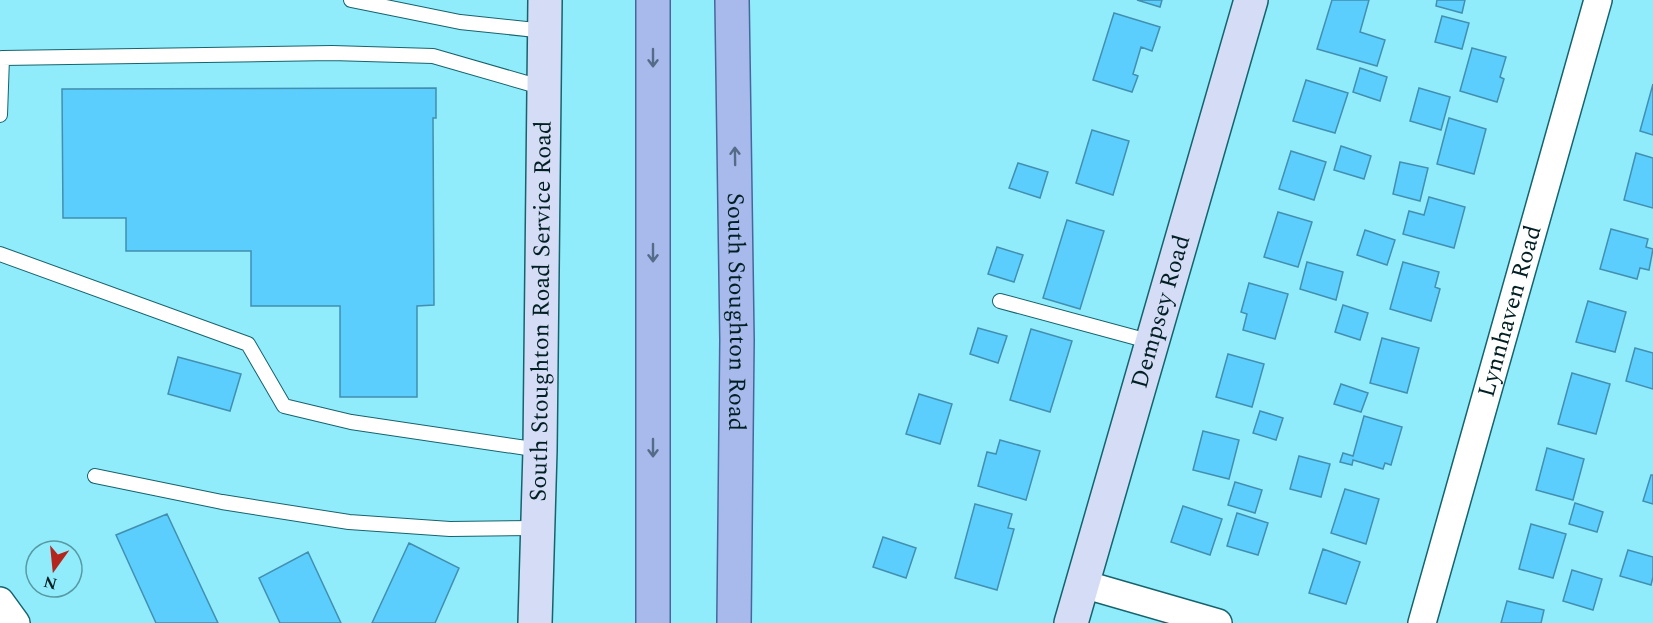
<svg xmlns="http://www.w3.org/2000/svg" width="1653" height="623" viewBox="0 0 1653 623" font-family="Spectral,serif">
<rect width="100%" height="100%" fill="#90ecfb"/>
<path fill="#5bcefe" stroke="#428fb0" stroke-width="1.5" d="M1137,0H1162L1160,7Z
M1332,0H1369L1360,32L1385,40L1377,66L1317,49Z
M1437,0H1465L1462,13L1436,6Z
M1114,13L1160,27L1152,51L1141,47L1133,74L1138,76L1132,92L1093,80Z
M1442,16L1469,23L1462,49L1435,42Z
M1472,48L1506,57L1500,77L1504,79L1497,102L1460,91Z
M1360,68L1387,77L1380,101L1353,92Z
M1306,80L1348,93L1335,133L1293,121Z
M1653,84V135L1640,131Z
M436,88V118H433L434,305L417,306V397H340V306H251V251H126V218H63L62,89Z
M1419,88L1450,97L1441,130L1410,121Z
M1449,118L1486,129L1474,174L1437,164Z
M1092,130L1129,141L1113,195L1076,183Z
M1341,146L1371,156L1364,179L1334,170Z
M1291,151L1326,162L1314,200L1279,189Z
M1636,153L1653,158V208L1624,200Z
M1400,162L1428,168L1420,201L1393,194Z
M1018,163L1048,172L1040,198L1009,188Z
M1429,197L1465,207L1454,248L1403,234L1409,211L1424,215Z
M1278,212L1312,222L1298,267L1264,257Z
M1067,220L1104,231L1080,309L1043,298Z
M1611,229L1648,239L1646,247L1653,249L1649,270L1640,268L1637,279L1600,269Z
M1365,230L1395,240L1387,265L1357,255Z
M997,247L1023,255L1014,282L988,274Z
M1307,262L1343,272L1336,300L1300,289Z
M1403,262L1439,272L1435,287L1440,289L1431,321L1390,309Z
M1249,283L1288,294L1275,339L1243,330L1247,314L1241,312Z
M1588,301L1626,312L1615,352L1576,342Z
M1343,305L1368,313L1360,340L1335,332Z
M978,328L1007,336L998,363L970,354Z
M1031,329L1072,341L1050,412L1010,400Z
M1382,338L1419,348L1407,393L1370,383Z
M1635,348L1653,353V389L1626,381Z
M1228,354L1264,364L1252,407L1216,397Z
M178,357L241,374L230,411L168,394Z
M1572,373L1610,384L1596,434L1558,424Z
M1341,384L1368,393L1361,412L1334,404Z
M919,394L952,404L940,444L906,434Z
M1260,411L1283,418L1276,440L1253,433Z
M1364,416L1402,427L1391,465L1385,463L1383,469L1353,460L1352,465L1340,462L1343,453L1353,456Z
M1203,431L1239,440L1229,479L1193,470Z
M1000,440L1040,451L1026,500L978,486L987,452L996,454Z
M1547,448L1584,459L1573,500L1536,490Z
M1299,456L1330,464L1321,497L1290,489Z
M1651,475H1653V504L1643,501Z
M1235,482L1262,490L1255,513L1228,505Z
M1345,489L1379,499L1366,544L1331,533Z
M1575,503L1603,512L1597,532L1569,524Z
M975,504L1012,514L1008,528L1014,529L997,590L955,578Z
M1183,506L1222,519L1210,555L1171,542Z
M1237,513L1268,523L1258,555L1227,546Z
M167,514L218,623H156L116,535Z
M1531,524L1566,534L1553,578L1519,569Z
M883,537L916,548L906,578L873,567Z
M409,543L459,568L435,623H372Z
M1323,549L1360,562L1346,604L1309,593Z
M1628,550L1653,557V577L1651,585L1620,576Z
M308,552L341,623H280L259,578Z
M1572,570L1602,579L1593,610L1563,601Z
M1507,601L1544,610L1541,623H1501Z"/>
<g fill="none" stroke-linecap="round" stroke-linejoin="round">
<defs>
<path id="lane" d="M351,0L460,22L545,31
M0,115L2,58L332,53L433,56L544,88
M0,254L248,344L284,406L351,422L540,450
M1000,301L1152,342
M95,476L222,502L349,522L450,529L538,528"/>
<g id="street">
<path d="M1083,584L1218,623"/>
<path d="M0,601L16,623"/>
<path id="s1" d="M1422,623L1598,0"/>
</g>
<g id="secondary">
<path id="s2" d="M535,623L540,450L545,0"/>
<path id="s3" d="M1071,623L1251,0"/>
</g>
<g id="primary">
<path d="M653,0V623"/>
<path id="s4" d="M732,0L737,340L734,623"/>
</g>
</defs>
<use href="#lane" stroke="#16636e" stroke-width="16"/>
<use href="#street" stroke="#16636e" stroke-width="30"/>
<use href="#secondary" stroke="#16636e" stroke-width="36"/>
<use href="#primary" stroke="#48669e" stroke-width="36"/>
<use href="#lane" stroke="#fff" stroke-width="14"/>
<use href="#street" stroke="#fff" stroke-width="27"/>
<use href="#secondary" stroke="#d4dcf6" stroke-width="33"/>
<use href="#primary" stroke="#a8b9ec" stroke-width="33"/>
</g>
<defs><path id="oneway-shaft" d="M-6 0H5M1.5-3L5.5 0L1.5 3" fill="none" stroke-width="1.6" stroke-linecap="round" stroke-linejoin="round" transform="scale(1.5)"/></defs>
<g stroke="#556c88">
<use href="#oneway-shaft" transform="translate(653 58) rotate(90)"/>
<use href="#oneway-shaft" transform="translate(735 156) rotate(-91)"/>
<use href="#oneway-shaft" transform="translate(653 253) rotate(90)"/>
<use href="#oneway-shaft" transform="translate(653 448) rotate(90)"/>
</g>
<g text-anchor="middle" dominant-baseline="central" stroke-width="5" stroke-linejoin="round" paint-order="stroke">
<g font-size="24" fill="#022024" stroke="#90ecfb">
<text stroke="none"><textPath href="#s4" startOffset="312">South Stoughton Road</textPath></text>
<text stroke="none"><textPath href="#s3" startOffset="324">Dempsey Road</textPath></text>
<text stroke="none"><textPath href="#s1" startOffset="324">Lynnhaven Road</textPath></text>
<text stroke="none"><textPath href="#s2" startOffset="312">South Stoughton Road Service Road</textPath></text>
</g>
</g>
<g transform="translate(54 569) rotate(195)"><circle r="28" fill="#90ecfb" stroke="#579aa5" stroke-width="1.5"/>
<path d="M0-4.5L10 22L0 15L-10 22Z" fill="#b4251d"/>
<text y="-9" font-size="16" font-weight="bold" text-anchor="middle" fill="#022024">N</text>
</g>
</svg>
